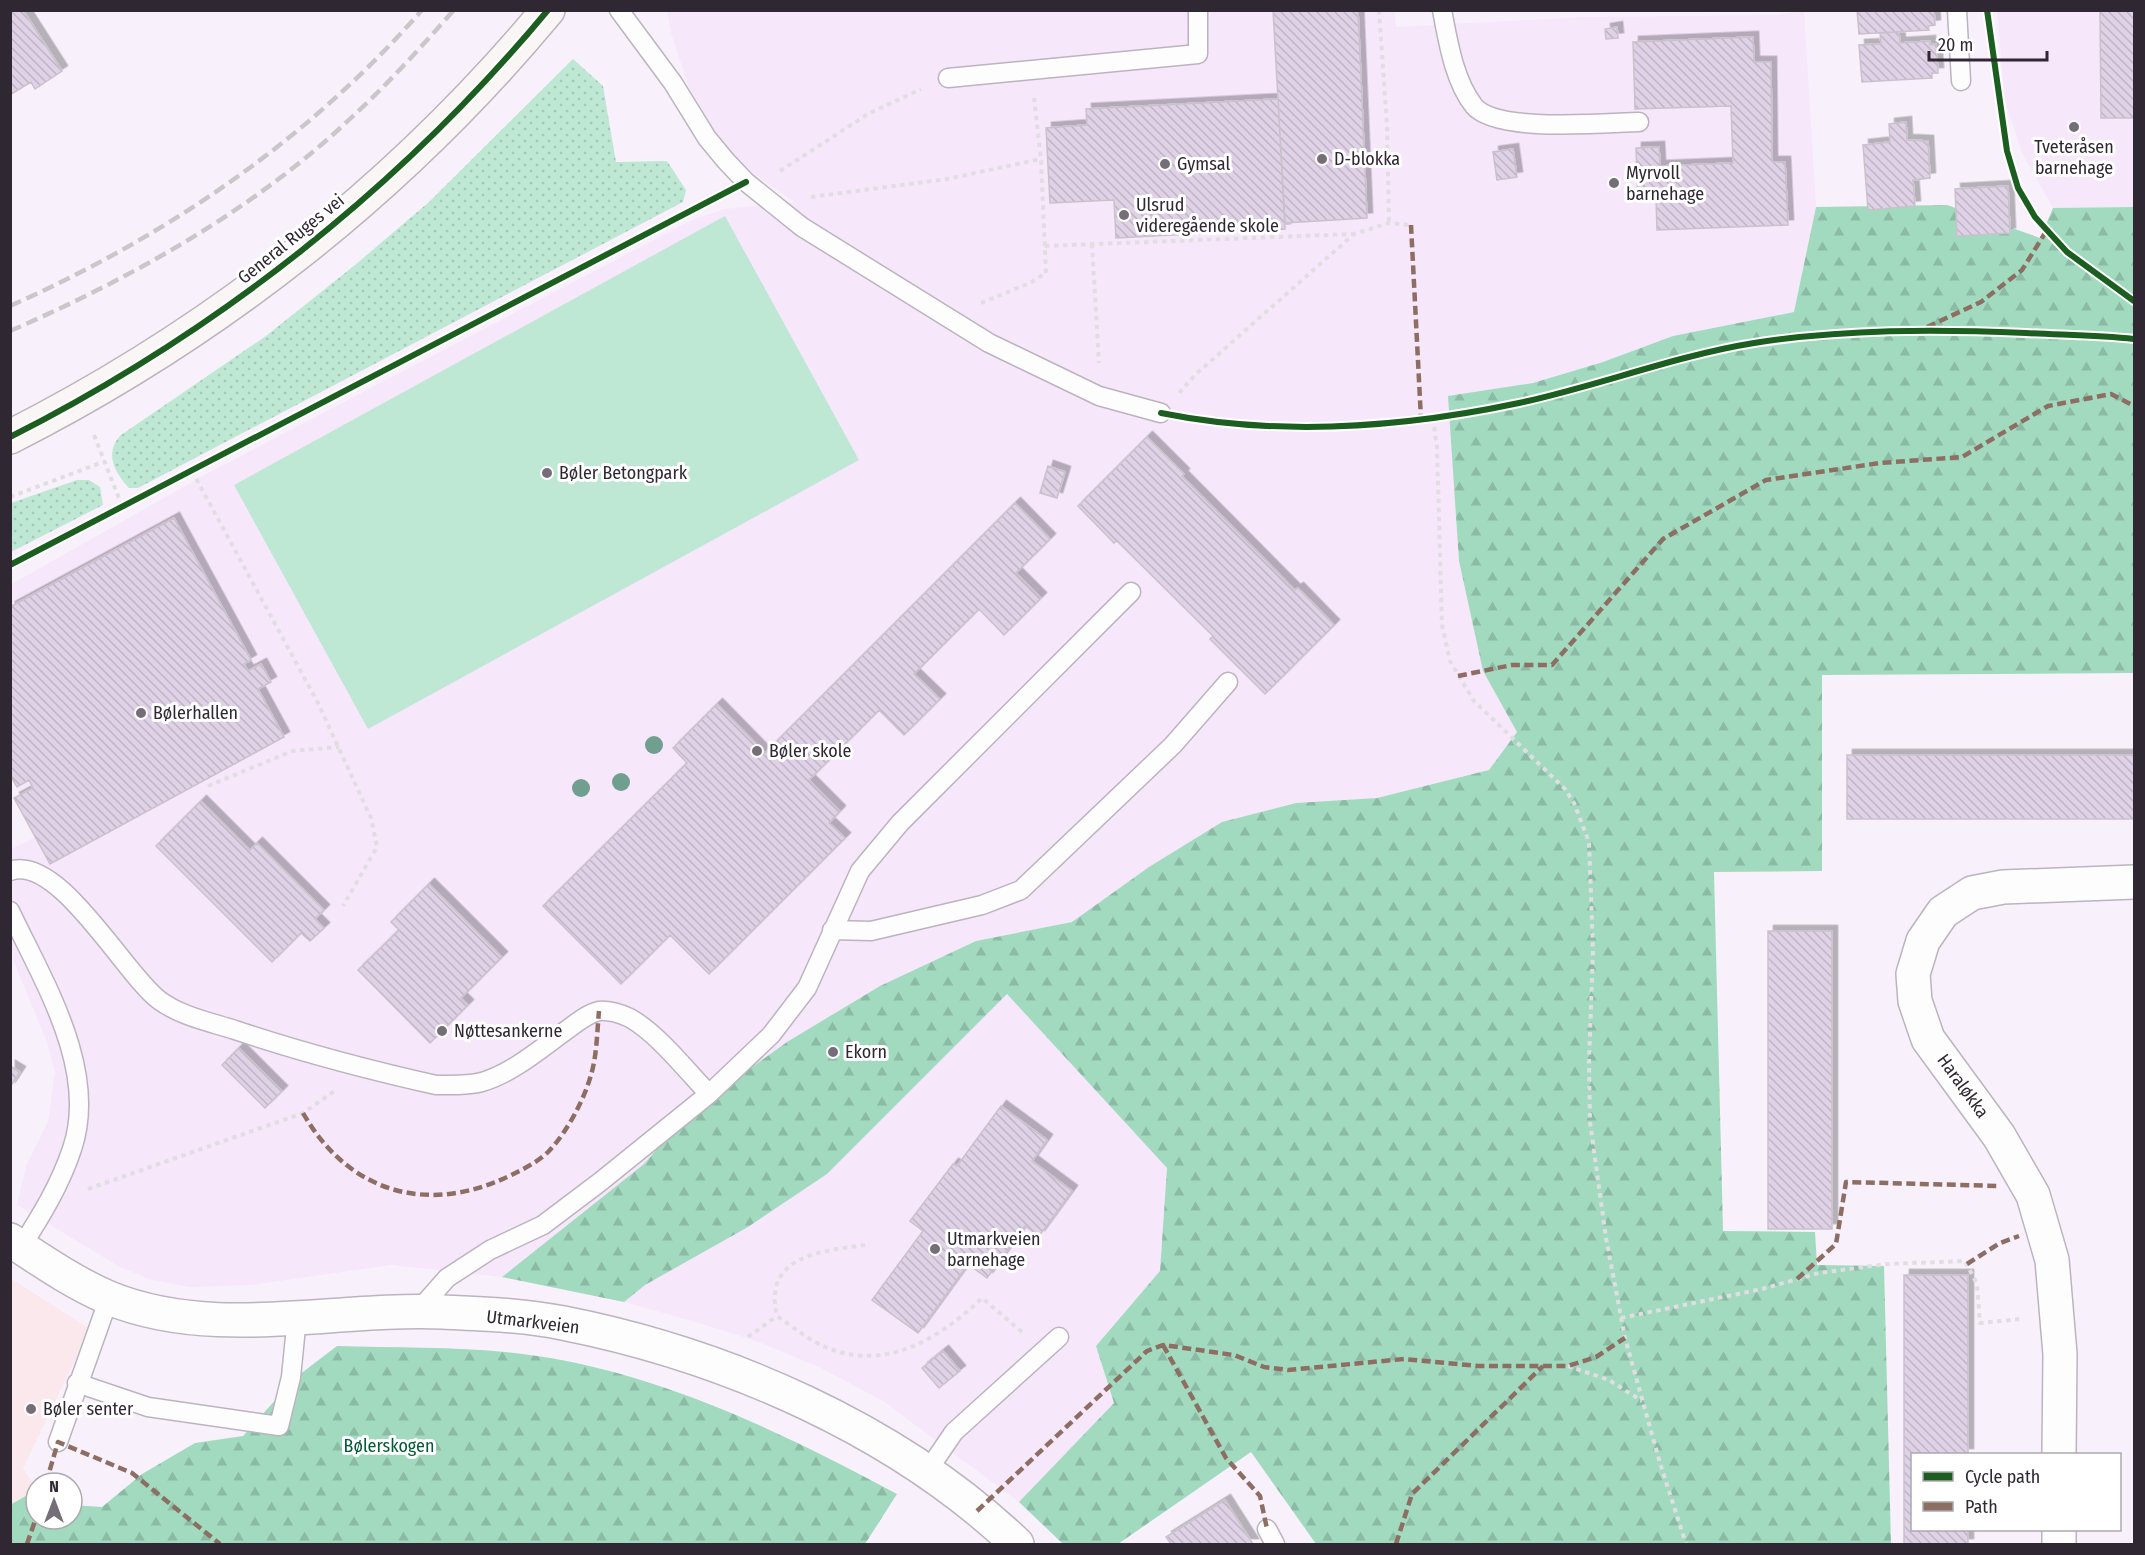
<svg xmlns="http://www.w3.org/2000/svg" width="2145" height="1555" viewBox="0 0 2145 1555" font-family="'Fira Sans Condensed',sans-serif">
<defs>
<pattern id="grass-dots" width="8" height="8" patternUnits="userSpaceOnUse" patternTransform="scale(1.5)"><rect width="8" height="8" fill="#bee8d3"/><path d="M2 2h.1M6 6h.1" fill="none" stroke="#a4c7b6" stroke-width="1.8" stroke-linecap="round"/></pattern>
<pattern id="forest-firs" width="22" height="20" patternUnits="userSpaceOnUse" patternTransform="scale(1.5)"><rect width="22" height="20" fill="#a2dac0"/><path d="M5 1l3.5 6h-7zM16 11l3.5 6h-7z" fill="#8cbba5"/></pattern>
<pattern id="building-back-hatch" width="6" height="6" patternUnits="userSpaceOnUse" patternTransform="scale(1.5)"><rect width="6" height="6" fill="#e0d2e6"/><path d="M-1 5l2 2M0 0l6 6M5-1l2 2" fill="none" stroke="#c0b4c6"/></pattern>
<filter id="shadow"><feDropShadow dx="5.5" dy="-5.5" stdDeviation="0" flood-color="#0004"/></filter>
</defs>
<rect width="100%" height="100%" fill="#f8f1fb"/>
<path fill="#fae8ec" d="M10,1278L90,1329L23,1468L36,1490L11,1505Z"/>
<path fill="#f6e7fb" d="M1394,10L1396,27L1584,17L1776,15L1804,11L1816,207L1794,312L1673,336L1603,362L1533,383L1449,396L1459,561L1483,671L1517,732L1489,770L1377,798L1296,803L1222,822L1149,868L1072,922L976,941L880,986L787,1042L687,1114L644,1164L502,1277L391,1265L250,1285L190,1287L152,1280L120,1267L17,1205L26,1166L48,1121L55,1072L47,1042L11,955V849L41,834L11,776L10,585L210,472L694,219L725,209L795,202L761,179L733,155L716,134L688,85L671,33L667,11Z
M1997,11H2134V207L2053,208L2022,153L2005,101Z
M1007,994L1167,1168L1160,1271L1096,1346L1114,1403L1019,1502L883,1401L821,1368L756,1341L696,1322L624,1302L645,1285L748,1227L827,1174Z"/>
<path fill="url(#grass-dots)" d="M573,59L603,86L616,162L667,161L686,190L683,202L138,488H129C114,472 104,452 121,435L266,336L355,265L429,202Z
M77,480H89L100,487L103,505L11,552V503Z"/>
<path fill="url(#forest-firs)" d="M1947,205L2040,238L2053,208L2134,207V673L1822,675V871L1714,872L1723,1231L1815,1232L1817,1265L1884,1266L1891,1544H1316L1251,1452L1118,1544H1063L1019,1502L1114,1403L1096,1346L1160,1271L1167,1168L1007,994L827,1174L748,1227L645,1285L624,1302L502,1277L644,1164L687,1114L787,1042L880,986L976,941L1072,922L1149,867L1222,822L1296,803L1377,798L1489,770L1517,732L1483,671L1459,561L1448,396L1533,383L1603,362L1673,336L1794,312L1816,207Z
M337,1346C402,1348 473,1346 537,1356C665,1375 785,1434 897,1494L865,1544H11L10,1505L36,1490V1519H72V1505L102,1507L142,1474L195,1443L243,1436L295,1378Z"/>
<path fill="#bee8d3" d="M725,216L859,460L368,729L234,485Z"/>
<path fill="url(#building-back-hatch)" stroke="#c9c2cb" stroke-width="1.5" filter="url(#shadow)" d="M10,10H23L62,71L35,89L31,82L10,95Z
M1273,10H1358L1367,218L1285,223Z
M1857,10H1934L1935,25L1928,26L1929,30L1859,34Z
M2100,10H2134V118H2101Z
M1617,27L1618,38L1606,39L1605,29Z
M1899,32L1900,43L1930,41V45L1936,44L1938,73H1932V78L1862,82L1859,45L1881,44L1880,33Z
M1753,37L1754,62H1771L1772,162H1785L1788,225L1657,230L1656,198L1638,199L1636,148L1659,147L1660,166L1733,163L1731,106L1635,109L1633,42Z
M1278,99L1285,229L1116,238L1114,200L1050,203L1046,128L1087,125L1086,109Z
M1906,122L1907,140L1928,141L1930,178L1913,180L1915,206L1868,210L1863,145L1890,142L1889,124Z
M1513,149L1517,177L1497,180L1493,152Z
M2008,186L2010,233L1957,236L1955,189Z
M1147,437L1184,474L1182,476L1295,590L1298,588L1334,625L1265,694L1210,639L1213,636L1117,541L1114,543L1078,506Z
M1048,466L1065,472L1057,498L1040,493Z
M1015,503L1050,539L1016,573L1041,598L1004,635L979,609L914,674L940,699L904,735L879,710L809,780L840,811L829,823L845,838L709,974L670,935L621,984L543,906L687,763L673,748L717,704L765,753Z
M174,518L251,660L244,664L248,671L261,664L271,682L258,689L284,737L50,864L14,798L33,788L29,780L17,787L10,775V607Z
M1847,755H2134V819H1847Z
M201,801L250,850L257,843L324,910L315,919L324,928L310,941L301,933L272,962L156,846Z
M429,884L502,957L461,998L468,1005L430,1043L358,970L399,930L391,922Z
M1768,931H1832V1229H1768Z
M239,1048L282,1091L265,1108L222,1065Z
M10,1066L20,1072L10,1087Z
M1001,1106L1047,1140L1032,1161L1072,1191L1039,1236L1025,1226L987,1278L968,1264L918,1333L872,1300L923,1231L910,1221L953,1164L957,1166Z
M1904,1275H1968V1454H1912V1530H1968V1544H1904Z
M943,1351L960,1371L939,1388L922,1368Z
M1225,1500L1253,1544H1171L1166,1537Z"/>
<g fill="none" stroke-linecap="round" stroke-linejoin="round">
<defs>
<path id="service" d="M619,10L673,83L707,138L726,161L746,182L802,227L989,343L1099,396L1161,413
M1442,10C1448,41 1454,81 1474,106C1496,133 1603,123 1639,122
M1957,10L1961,81
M948,78L1198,54V10
M10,871C58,853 125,975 159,1000C180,1016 210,1022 235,1030C301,1052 369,1070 436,1085C452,1085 467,1086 482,1082C512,1073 539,1050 564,1032C574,1025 586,1014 599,1011C609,1010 621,1014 630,1018C658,1034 686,1070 709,1094
M10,911C43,981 99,1070 72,1149C60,1185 41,1216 21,1247
M832,930L871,931L982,905L1021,890L1173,745L1228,682
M417,1312L447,1278L490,1250L543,1225L600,1182L709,1094L771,1035L807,988L860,871L900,823L1131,592
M77,1383L148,1407L279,1426L291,1377L297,1317
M58,1442L109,1298
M926,1473L954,1432L1059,1337
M1267,1529L1275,1544"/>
<path id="minor" d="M2059,1454L2060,1354L2052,1260L2033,1195L1999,1136L1928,1039L1915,1001L1913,974L1923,941L1943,912L1972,893L2003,887L2134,882
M2059,1544V1530"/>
<path id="tertiary" d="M10,1240C42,1261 74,1283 109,1298C215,1341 333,1307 443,1312C483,1314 524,1315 563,1323C725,1355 896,1429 1017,1544"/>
<path id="secondary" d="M10,437C217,332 400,188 548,10"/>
</defs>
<use href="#service" stroke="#bbb4be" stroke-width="21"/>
<use href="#minor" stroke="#bbb4be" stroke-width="36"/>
<use href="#tertiary" stroke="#bbb4be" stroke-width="36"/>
<use href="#secondary" stroke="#bbb4be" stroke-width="36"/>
<path stroke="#e1dee2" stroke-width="4" stroke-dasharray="4.5 4.5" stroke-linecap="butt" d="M1379,10L1387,125L1389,223
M780,171L868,114L921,89
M811,197L947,179L1041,159
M1092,244L1099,363
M1045,246L1353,234
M981,303L1030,283L1046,273L1041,159L1034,98
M1179,393L1195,375L1354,234L1389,223L1411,225
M1433,418L1437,448L1442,625L1450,661L1474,701L1565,789L1574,803L1589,842L1593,950L1589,1062L1590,1122L1606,1238L1625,1338L1660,1463L1686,1544
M94,435L122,506
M192,471L318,703L371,818L377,847L343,906
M10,497L103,462
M208,786L292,751L339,747
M88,1189L303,1113L336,1090
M865,1245C823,1251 762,1255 777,1316C789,1324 802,1335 815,1342C878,1376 936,1342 982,1298L1022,1332
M1621,1318L1762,1289L1819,1273L1887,1264L1965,1261L1977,1284L1980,1323L2021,1319
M748,1337L777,1316
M1568,1366L1609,1380L1642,1401"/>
<use href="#service" stroke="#fefdfe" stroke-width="18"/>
<use href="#minor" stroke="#fefdfe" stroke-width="33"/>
<use href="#tertiary" stroke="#fefdfe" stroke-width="33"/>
<use href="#secondary" stroke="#faf6f6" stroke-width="33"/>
<path stroke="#c9c7ca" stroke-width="4.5" stroke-dasharray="12 6" stroke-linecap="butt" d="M10,306C167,236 308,140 422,10
M10,331C132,278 257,208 353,116C389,83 421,47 454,10"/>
<path stroke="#8d6e63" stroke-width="4.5" stroke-dasharray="9 4.5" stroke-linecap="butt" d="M1411,225L1421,419
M1927,327L1981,302L2022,270L2047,230
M1458,676L1512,665H1552L1663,539L1766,480L1880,463L1962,457L2048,406L2111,394L2134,406
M303,1113C345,1187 418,1214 498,1181C514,1174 536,1164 549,1151C567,1132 584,1100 591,1075C597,1055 597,1032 599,1011
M1967,1264L2000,1243L2019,1236
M1797,1279L1836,1244L1846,1182L2000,1186
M1163,1345L1226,1458L1260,1496L1267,1529
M46,1483L58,1442L132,1473L220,1544
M977,1511L1147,1351L1163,1345L1234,1355L1264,1367L1288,1370L1404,1359L1478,1366H1568L1596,1357L1625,1338
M27,1544L36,1518
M1396,1544L1412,1494L1543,1366"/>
<defs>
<path id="cycleway" d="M1987,10L2007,151L2018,188L2035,217L2067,252L2134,301
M1161,413C1280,437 1401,428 1519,403C1598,386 1674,356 1754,343C1844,329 1935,329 2026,333C2062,335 2098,335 2134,339
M10,437C217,332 400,188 548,10
M10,565L746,182"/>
</defs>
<use href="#cycleway" stroke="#fff" stroke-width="10"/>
<use href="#cycleway" stroke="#1b5e20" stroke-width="6"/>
</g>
<g fill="#709e8f">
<circle cx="654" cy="745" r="9"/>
<circle cx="621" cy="782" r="9"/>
<circle cx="581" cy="788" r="9"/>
</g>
<g fill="#756e78" stroke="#fff" stroke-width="2">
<circle cx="2074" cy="127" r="6"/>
<circle cx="1322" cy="159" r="6"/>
<circle cx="1165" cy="164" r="6"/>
<circle cx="1614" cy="183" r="6"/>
<circle cx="1124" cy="215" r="6"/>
<circle cx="547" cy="473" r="6"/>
<circle cx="141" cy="713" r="6"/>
<circle cx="757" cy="751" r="6"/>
<circle cx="442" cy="1031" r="6"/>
<circle cx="833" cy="1052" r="6"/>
<circle cx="935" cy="1249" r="6"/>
<circle cx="31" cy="1409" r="6"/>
</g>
<g text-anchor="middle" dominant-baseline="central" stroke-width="6" stroke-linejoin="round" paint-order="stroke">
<g font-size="18" fill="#2f2732" stroke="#fff" text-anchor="start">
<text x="2074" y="147" text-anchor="middle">Tveteråsen<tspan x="2074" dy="21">barnehage</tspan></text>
<text x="1334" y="159">D-blokka</text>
<text x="1177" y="164">Gymsal</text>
<text x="1626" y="173">Myrvoll<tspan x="1626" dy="21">barnehage</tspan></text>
<text x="1136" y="205">Ulsrud<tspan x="1136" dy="21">videregående skole</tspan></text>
<text x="559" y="473">Bøler Betongpark</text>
<text x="153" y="713">Bølerhallen</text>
<text x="769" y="751">Bøler skole</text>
<text x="454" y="1031">Nøttesankerne</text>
<text x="845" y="1052">Ekorn</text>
<text x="947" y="1239">Utmarkveien<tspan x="947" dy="21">barnehage</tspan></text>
<text x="43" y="1409">Bøler senter</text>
</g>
<g font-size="18" fill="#2f2732" stroke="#fff">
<text transform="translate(291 239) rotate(-39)">General Ruges vei</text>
<text transform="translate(1963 1086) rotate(54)">Haraløkka</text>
<text transform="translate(533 1322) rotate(7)">Utmarkveien</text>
</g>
<g font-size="18" fill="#005a37" stroke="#fff">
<text x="389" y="1446">Bølerskogen</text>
</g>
</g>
<rect width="2145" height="1555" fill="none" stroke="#2f2732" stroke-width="24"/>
<rect x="1911" y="1453" width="210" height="78" fill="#ffffff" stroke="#aca9ad" stroke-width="1.5"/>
<rect x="1923" y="1472" width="30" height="9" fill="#1b5e20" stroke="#aca9ad" stroke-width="1.5"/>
<text x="1965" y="1483" font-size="18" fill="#2f2732">Cycle path</text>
<rect x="1923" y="1502" width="30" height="9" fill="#8d6e63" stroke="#aca9ad" stroke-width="1.5"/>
<text x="1965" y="1513" font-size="18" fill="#2f2732">Path</text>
<g transform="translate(54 1501)"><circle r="28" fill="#ffffff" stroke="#aca9ad" stroke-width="1.5"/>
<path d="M0-4.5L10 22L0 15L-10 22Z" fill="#756e78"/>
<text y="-9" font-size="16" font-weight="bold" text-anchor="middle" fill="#2f2732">N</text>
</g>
<path d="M1929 51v9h118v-9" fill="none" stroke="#2f2732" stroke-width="3"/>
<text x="1938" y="51" font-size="18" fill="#2f2732" stroke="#ffffff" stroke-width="4.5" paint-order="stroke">20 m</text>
</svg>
